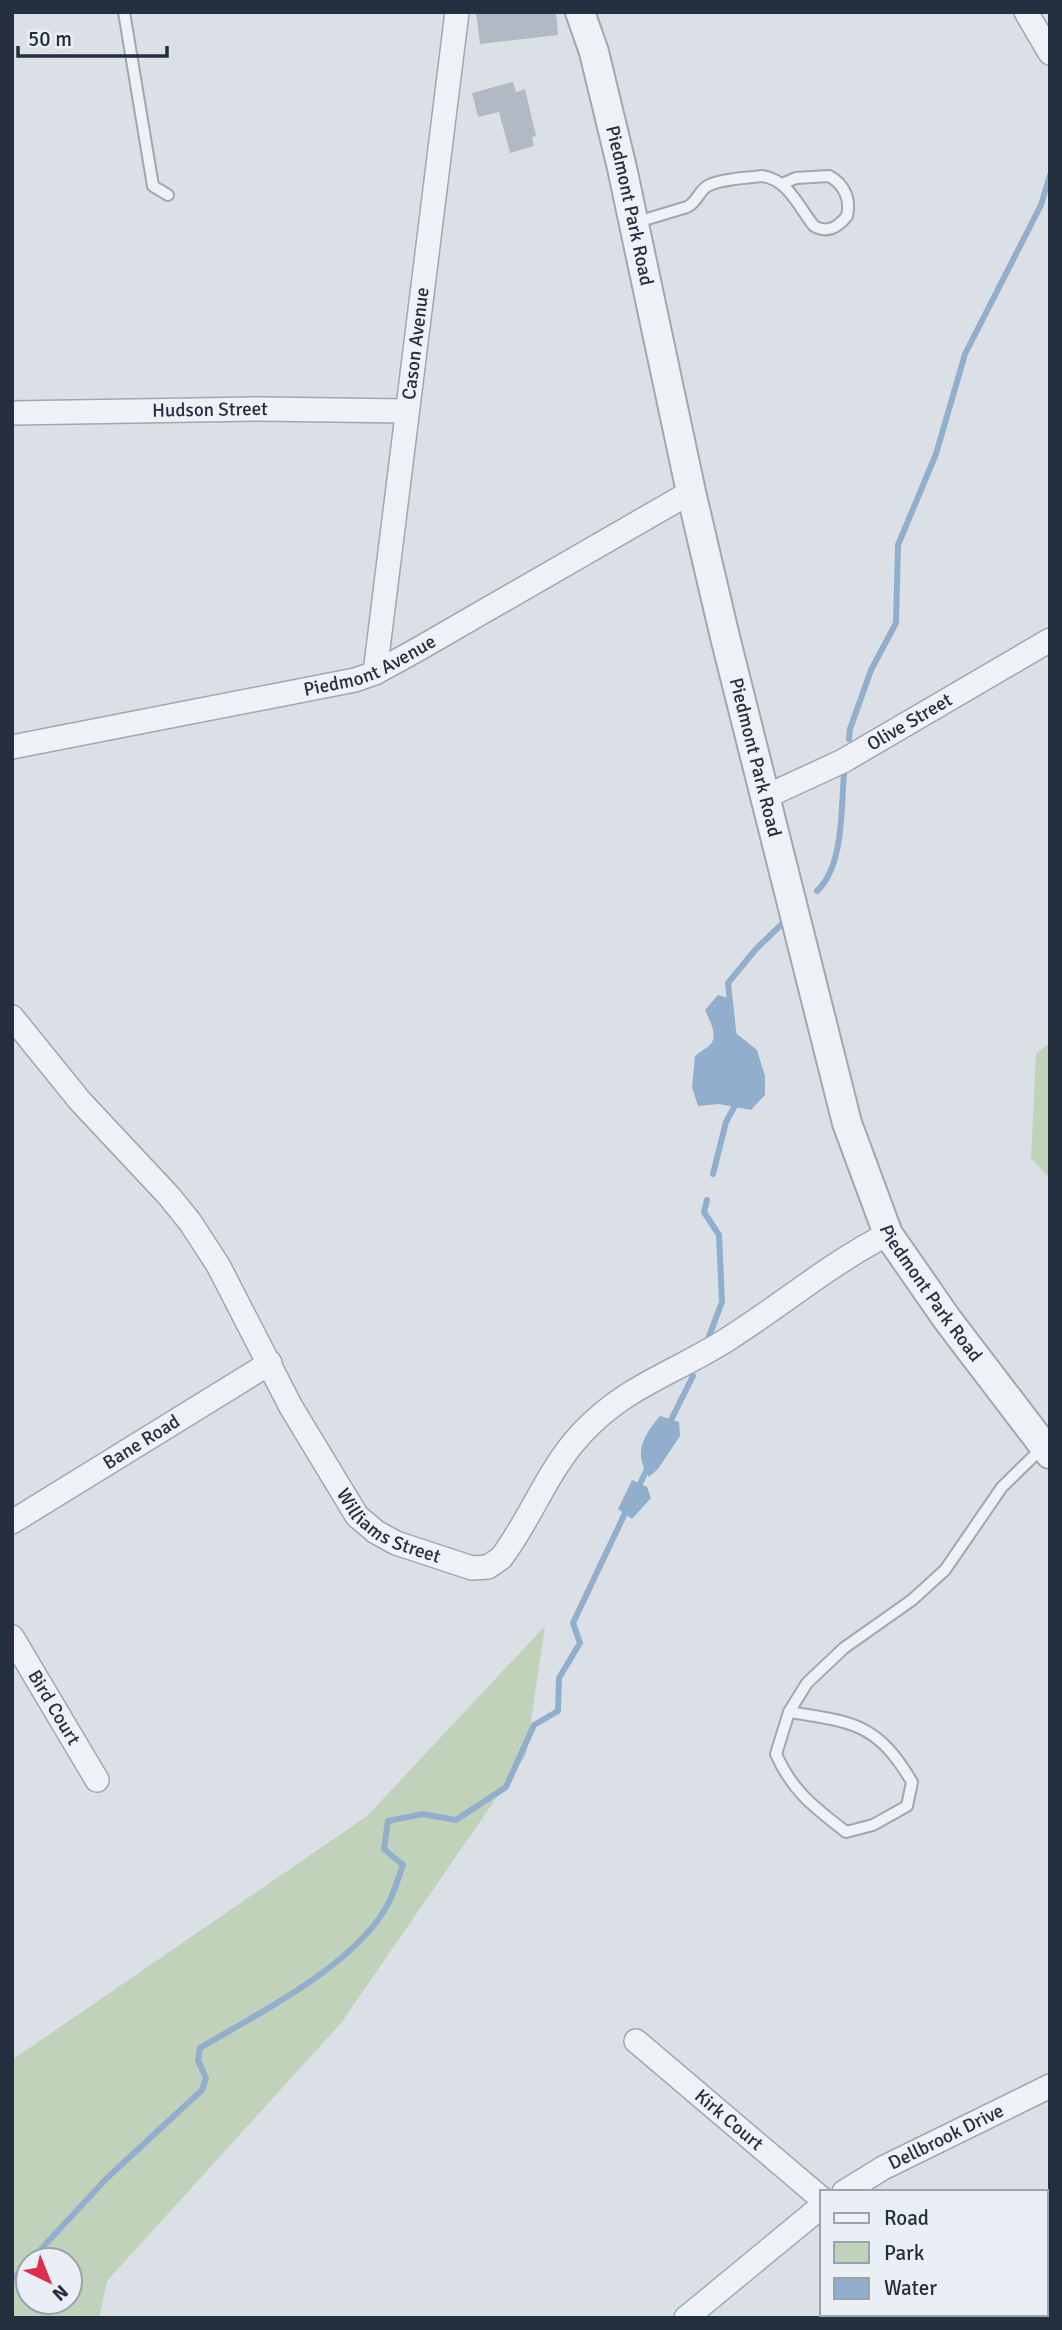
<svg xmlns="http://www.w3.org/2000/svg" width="1062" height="2330" viewBox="0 0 1062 2330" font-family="Signika,sans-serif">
<rect width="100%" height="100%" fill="#dbe0e7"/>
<path fill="#c1d2bb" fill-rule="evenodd" d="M1050,1043V1179L1031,1158L1036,1053Z
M545,1626L526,1755L341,2023L107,2281L99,2318H12V2060L367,1816ZM28,2260H70V2302H28Z"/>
<path fill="#91afcc" d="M718,995L728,998L731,1021L737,1034L757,1050L765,1076V1095L751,1110L719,1104L698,1106L692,1087L695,1056C699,1052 706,1049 710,1045C719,1035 709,1020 705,1010Z
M660,1416L679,1422L680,1436L658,1469L649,1477C633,1453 643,1436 660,1416Z
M632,1480L647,1487L651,1498L632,1519L618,1509Z"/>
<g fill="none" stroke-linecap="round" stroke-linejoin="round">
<path stroke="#91afcc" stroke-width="6" d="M849,739L850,729L871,670L896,623L898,545L936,454L965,354L1041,205L1050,175
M817,891C844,866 841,808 844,774
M733,1030L728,983L756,949L784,922
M713,1174L726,1122L738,1100
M707,1200L704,1212L719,1235L722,1302L708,1339
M669,1424L693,1376
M637,1490L649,1465
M37,2260L42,2248L107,2178L202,2090L206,2078L198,2060L200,2048C259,2013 360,1963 390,1900C395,1889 399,1876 403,1865L384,1849L388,1821L423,1814L456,1820L506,1787L534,1725L558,1711L559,1678L580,1643L573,1623L627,1509
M12,2279L28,2266"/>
</g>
<path fill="#b1b9c4" d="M476,12H556L558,35L480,44Z
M513,82L516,92L525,89L536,136L532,137L534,146L510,153L499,112L478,117L472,93Z"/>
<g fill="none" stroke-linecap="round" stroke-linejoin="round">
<defs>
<path id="service" d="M124,12L153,186L168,195
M634,223L687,207C697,202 698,193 706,187C717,179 748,178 762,176C789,180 799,208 814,226C828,234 838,227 847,216C851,199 844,184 829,176L796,178L782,184
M789,1712C853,1722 877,1723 912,1782L907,1806L873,1825L846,1832C815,1808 792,1791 776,1754L789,1712L807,1683L844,1648L912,1600L945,1570L1002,1487L1042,1448"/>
<g id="minor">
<path d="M1026,12L1050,53"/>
<path id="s1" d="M12,413L260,409L406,411"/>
<path id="s2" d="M375,673L457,12"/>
<path id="s3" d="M12,747L355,680L375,673L415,651L691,492"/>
<path id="s4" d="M765,797L843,761L1050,640"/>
<path id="s5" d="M12,1017L80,1101L169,1196L190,1222L218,1265L291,1407L357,1516L376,1532L396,1543L472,1568L488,1567L501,1558C531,1519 547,1470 582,1433C627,1385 675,1373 728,1339C782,1305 831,1263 888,1234"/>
<path id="s6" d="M12,1522L270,1363"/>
<path id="s7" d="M12,1637L97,1780"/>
<path id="s8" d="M636,2041L822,2199"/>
<path id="s9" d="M844,2192L883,2168L1050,2086"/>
<path d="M686,2318L822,2206"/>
</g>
<g id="tertiary">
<path id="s10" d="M580,12L594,52L622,168L691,492L725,637L847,1123L888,1234L947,1319L1050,1454"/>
</g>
</defs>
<use href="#service" stroke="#a0a7b1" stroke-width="14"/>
<use href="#minor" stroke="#a0a7b1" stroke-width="26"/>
<use href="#tertiary" stroke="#a0a7b1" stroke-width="32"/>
<use href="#service" stroke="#eef1f5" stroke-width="10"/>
<use href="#minor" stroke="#eef1f5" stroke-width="23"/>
<use href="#tertiary" stroke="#eef1f5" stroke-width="28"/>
</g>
<g text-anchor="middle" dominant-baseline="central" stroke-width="5" stroke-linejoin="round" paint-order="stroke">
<g font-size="19" fill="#232e3f" stroke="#eaeff5">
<text stroke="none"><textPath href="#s10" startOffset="200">Piedmont Park Road</textPath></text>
<text stroke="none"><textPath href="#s2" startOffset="332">Cason Avenue</textPath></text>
<text stroke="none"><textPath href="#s1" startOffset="198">Hudson Street</textPath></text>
<text stroke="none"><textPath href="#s3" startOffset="368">Piedmont Avenue</textPath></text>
<text stroke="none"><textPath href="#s4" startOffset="163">Olive Street</textPath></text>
<text stroke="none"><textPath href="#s10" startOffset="766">Piedmont Park Road</textPath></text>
<text stroke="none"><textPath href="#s10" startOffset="1334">Piedmont Park Road</textPath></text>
<text stroke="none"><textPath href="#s6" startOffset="152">Bane Road</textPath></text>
<text stroke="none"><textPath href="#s5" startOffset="642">Williams Street</textPath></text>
<text stroke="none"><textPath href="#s7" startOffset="82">Bird Court</textPath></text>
<text stroke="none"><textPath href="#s8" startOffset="122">Kirk Court</textPath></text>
<text stroke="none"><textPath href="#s9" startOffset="116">Dellbrook Drive</textPath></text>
</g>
</g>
<rect width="1062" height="2330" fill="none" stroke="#232e3f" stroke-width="28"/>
<rect x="820" y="2190" width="228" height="126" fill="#eaeff5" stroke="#9aa2ac" stroke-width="2"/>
<rect x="834" y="2213" width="35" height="10" fill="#eef1f5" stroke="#9aa2ac" stroke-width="2"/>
<text x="884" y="2225" font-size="21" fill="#232e3f">Road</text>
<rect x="834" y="2242" width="35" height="21" fill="#c1d2bb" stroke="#9aa2ac" stroke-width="2"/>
<text x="884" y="2260" font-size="21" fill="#232e3f">Park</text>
<rect x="834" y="2278" width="35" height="21" fill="#91afcc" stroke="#9aa2ac" stroke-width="2"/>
<text x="884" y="2295" font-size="21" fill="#232e3f">Water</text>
<g transform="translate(49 2281) rotate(137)"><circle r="33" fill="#eaeff5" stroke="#9aa2ac" stroke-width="2"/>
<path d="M0-5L12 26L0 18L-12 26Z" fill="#dc2f4e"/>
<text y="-10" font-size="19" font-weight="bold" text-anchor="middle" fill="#232e3f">N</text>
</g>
<path d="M18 46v10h149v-10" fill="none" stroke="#232e3f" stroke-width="3.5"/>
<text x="28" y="46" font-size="21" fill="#232e3f" stroke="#eaeff5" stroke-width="5" paint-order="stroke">50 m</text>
</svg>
